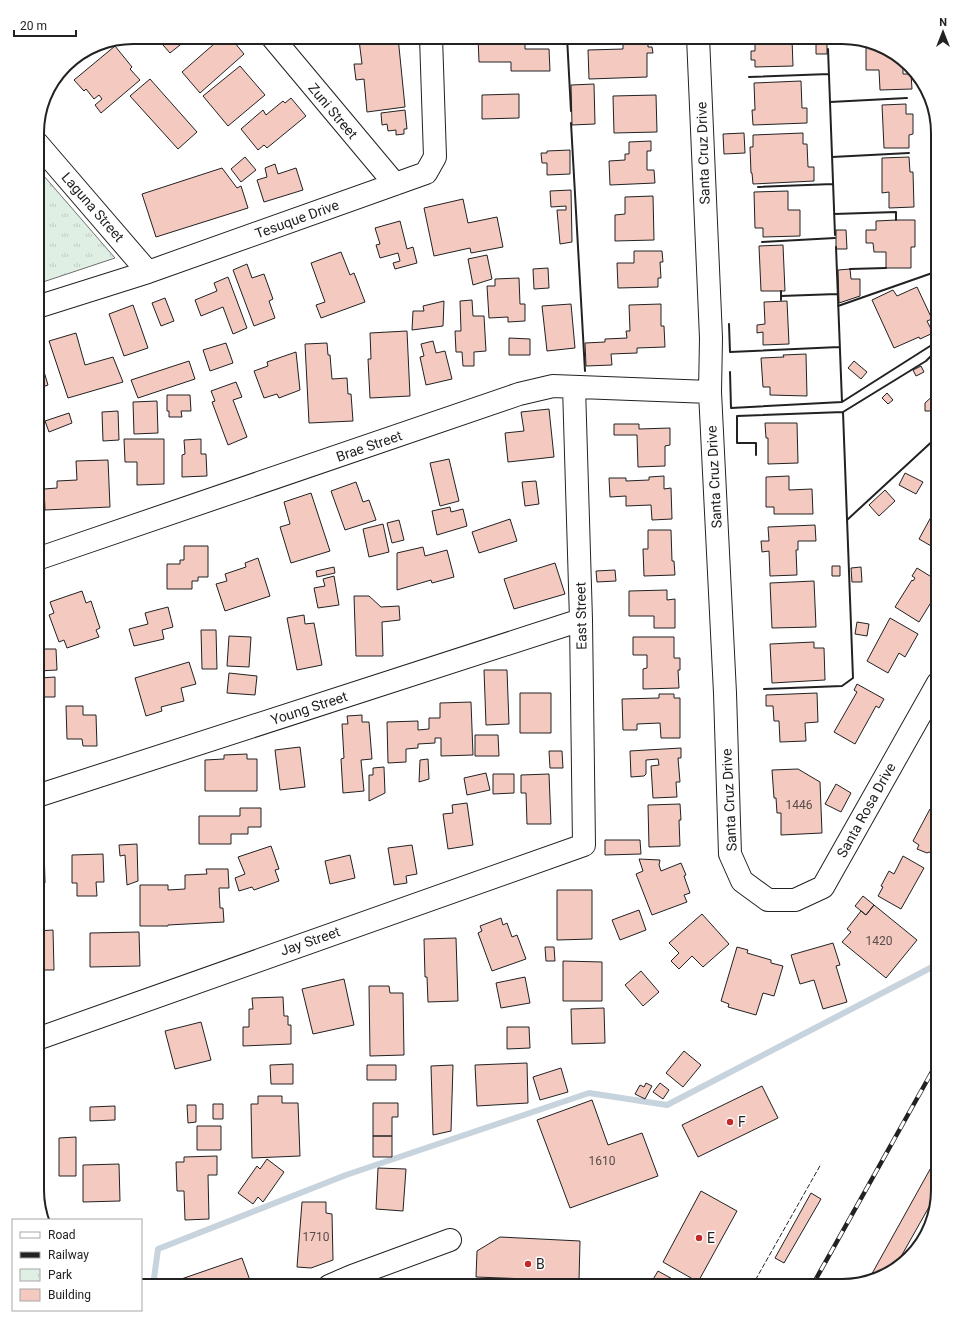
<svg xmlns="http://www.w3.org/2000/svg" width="975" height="1323" viewBox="0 0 975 1323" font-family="Roboto,sans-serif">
<defs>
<pattern id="park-tufts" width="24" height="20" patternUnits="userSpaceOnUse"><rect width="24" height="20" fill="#e0efe3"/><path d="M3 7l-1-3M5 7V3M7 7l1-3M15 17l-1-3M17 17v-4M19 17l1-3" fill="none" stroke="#c0cdc2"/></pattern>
</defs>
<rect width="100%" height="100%" fill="#fff"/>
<path fill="url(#park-tufts)" stroke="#6f6f6f" d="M37,168L115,258L37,284Z"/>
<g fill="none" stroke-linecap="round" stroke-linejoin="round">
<path stroke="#c7d3dd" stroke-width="6" d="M153,1286L158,1249L346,1175L589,1093L667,1105L938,964"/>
</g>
<path fill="#f3c9c0" stroke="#222" d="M156,37H190L170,53Z
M222,37H230L244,54L200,93L182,72Z
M386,37H398L405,107L367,112L364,79L356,80L354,64H362L359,40Z
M478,37H525V49H549L550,71H511V62H479Z
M623,37H648V47H652L653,53H647V77L589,79L588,50L623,49Z
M746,37H798V39H792L793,66L755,67V60H751V51H755V44H746Z
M827,40V54H816V41Z
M866,42L876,46V49L884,48L890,50L903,62V74H911L912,89L880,90L879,70H866Z
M93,46L95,48L86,54L84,52Z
M115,46L132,67L130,69L140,80L101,113L95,105L102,99L99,95L94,99L86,89L84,91L74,80Z
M72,59L76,64L58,80L56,78Z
M240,66L265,95L228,126L203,96Z
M150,79L197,132L178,149L130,96Z
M801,81L802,108H807V123L753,125L752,110H755L754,83Z
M594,84L595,124L572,125L571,85Z
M519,94V118L482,119V95Z
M656,95L657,132L614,133L613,96Z
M291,98L306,116L267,148L264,145L258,150L241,129L263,110L266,115L283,101L285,103Z
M906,104V114H913V134L909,135V148H884L882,105Z
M405,110L407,129H404V134L396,135V130L388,131L387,124L382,125L381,113Z
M744,133L745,153L724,154L723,134Z
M803,133V144H807L808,167H814V181L753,184L752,173H751L750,147H753V135Z
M651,141V151H647V170H654L655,183L610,185L609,161L625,160V154H629V142Z
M570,150V174L547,175V163H542L541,153H547V151Z
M245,157L256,170L241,182L231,169Z
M909,157L910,172H913L914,207L889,208V192L882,193V158Z
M275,164L278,174L296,168L303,190L264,202L257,180L267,177L265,168Z
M222,168L237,188L241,186L248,208L156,237L142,194Z
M571,190L572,242L560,244L557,210H566V206L551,207L550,191Z
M788,191V210H800V236L763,237V228H755L754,192Z
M653,196L654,240L615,241V215L625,214V197Z
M463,199L468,223L497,217L503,247L471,253L470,248L434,256L424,208Z
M896,220H915V247H911V268H886V252H874L873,243H866V230H876V221Z
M400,221L407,249L413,247L417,263L395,269L393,263L400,261L398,253L380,258L376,245L380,244L375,228Z
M836,230H846L847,249H836Z
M783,245L785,291H761L759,246Z
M634,251H662L663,262H660L661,278H658V287L618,288L617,263H634Z
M341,252L350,275L354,273L365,302L321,318L316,305L325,302L311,263Z
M487,255L492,279L473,285L468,259Z
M247,264L252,278L264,274L273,299L269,301L275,318L254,326L233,270Z
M548,268L549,288L534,289L533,269Z
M850,269L851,279H860V296L839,303L838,270Z
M228,277L247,328L233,334L223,307L201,316L195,300L217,291L214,283Z
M519,278L520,304H525V321L508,322V317L489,318L487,286H495V279Z
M917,287L932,319L927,321L933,333L920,339L919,337L894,348L872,300L893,290L897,296Z
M165,298L174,321L161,326L152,303Z
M472,300L473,316H484L486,351L474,352V366H463L462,352H456L455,331H461L460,301Z
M444,301L443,326L412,330L413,311H424L423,306Z
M787,301L789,344L763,345V332L757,333V325L765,324L764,302Z
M571,304L575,348L547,351L542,306Z
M661,304V326H664L665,347L637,348V353L611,354L612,365L586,366L585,343L605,342V339L627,338L626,331H630L629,305Z
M133,305L148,348L124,356L109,314Z
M407,331L410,396L370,398L368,359H371L370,333Z
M76,333L85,365L113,357L123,382L68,398L49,341Z
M509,338L530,339V355H509Z
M433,341L436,353L445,351L452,379L426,385L420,357L424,356L421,344Z
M226,343L233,363L210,371L203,350Z
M327,343L328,355H330L332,379L347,378L348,394H351L353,421L309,423L305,344Z
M37,348L48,385L37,389Z
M296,352L300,390L279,398L277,394L264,398L254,371L268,366L267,362Z
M806,354L807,396L770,395V387H763L761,358L784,357L783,355Z
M189,361L195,379L138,398L131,380Z
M854,361L867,372L861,379L848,368Z
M921,366L924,372L916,376L913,370Z
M938,367V382L931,375Z
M236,382L242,397L233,400L247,437L228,445L212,402L215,401L211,391Z
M938,391V411H925V403Z
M887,393L893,400L888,404L882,398Z
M167,395H190L191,411H181L182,417H169V411H167Z
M157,401L158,433L134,434L133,402Z
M549,409L554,457L508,462L505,433L524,431L521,412Z
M118,411L119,440L103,441L102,412Z
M69,413L72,423L49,432L45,421Z
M765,423H797L798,463L768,464V438H766Z
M614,424H639V429L670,428V445L665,446V466L638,467L637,435H614Z
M124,439H164V484L137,485V462H125Z
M201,439V454H206L207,476L182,477V455L185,454L184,440Z
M449,459L459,501L440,506L430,463Z
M108,460L110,507L45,510L44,489L57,488V481L77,480L76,461Z
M905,473L923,482L916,494L899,485Z
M664,476V489L671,488L672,519L652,520L651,505L626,506V496L610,497L609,478H626V481L649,480V477Z
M789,476V490L812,489L813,514H774V507H766V477Z
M536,481L539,504L525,506L522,482Z
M356,482L363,502L369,500L376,520L345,530L331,491Z
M885,490L895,501L879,516L869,505Z
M311,493L330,551L291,563L280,527L290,524L284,502Z
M450,507L451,512L463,509L467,526L437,535L432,511Z
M931,517L938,521V550L919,539Z
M510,519L517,541L479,553L472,532Z
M399,520L404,540L392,543L387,523Z
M383,524L389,552L369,557L363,529Z
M815,525L816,541H798V550H796L797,575L770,576L769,551L762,552L761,541H769L768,527Z
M648,530H671L672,561H674L675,575L644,576L643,549H648Z
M184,546H208V577H198V581H192V589H167V564H180V560H184Z
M423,547L425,556L447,550L454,577L432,583L431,580L397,590V553Z
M938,554V567L932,564Z
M258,558L270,596L225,611L216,584L227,581L225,574L246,567L245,563Z
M555,563L565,594L514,609L504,579Z
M832,566H840V576H832Z
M334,567L335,573L317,577L316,571Z
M861,567L862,582H852L851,568Z
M917,568L938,581V591L919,622L895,607L912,580L913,581L915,578L912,576Z
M615,570L616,581L597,582L596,571Z
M334,576L339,605L318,608L314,588L325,586L323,579Z
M814,581L816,627L772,628L770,583Z
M667,590V600L675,599V628H654V616H629V591Z
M82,591L86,603L91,601L100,628L96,630L99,637L67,648L64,640L59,642L49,615L54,613L50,602Z
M354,596H369L381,607L399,606L400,620L382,622L383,656H356Z
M168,607L173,627L162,630L164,639L134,646L129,629L148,624L145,613Z
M304,615L305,624L314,623L322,665L297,670L287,618Z
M890,618L918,634L905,657L899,653L888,673L867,661Z
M857,622L869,624L867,636L855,634Z
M201,630H216L217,669H202Z
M229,636L251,637L249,667L227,666Z
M633,637H674V658H680V670H678L679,688L643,689V669L647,668V655H633Z
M814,642V648H824L825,680L772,683L770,644Z
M37,649H56L57,670L38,671Z
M189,662L196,684L181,688L184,701L161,707L162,711L146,716L135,678Z
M484,670H507L509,724L486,725Z
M229,673L257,676L255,695L227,693Z
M55,677V697H40V678Z
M857,684L884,699L879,708L876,706L855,744L834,732L857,692L854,690Z
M520,693H551V733H520Z
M817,693L818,722L805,723L806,741L780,742L779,721H774L773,706H766V695Z
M659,694H674V698H680V738H661L660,723L637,724V730H623L622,699L659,698Z
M471,702L473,755L441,756V738H435V743L418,744V748L406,749V762L388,763L387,722L418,721V730L429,729V718H440V703Z
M37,705L38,724H43V751H39V757H37Z
M66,706H83V715H96L97,746H83L82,739H67Z
M362,715V722H369L372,759L361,760L364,791L343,793L341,759L344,758L342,724H348L347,716Z
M475,735H498L499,756H475Z
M300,747L305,787L280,790L275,750Z
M681,748V758H678L680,782H676L677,797L653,798L651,766L659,765L658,759L646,760V774L644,776L631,777L630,751Z
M549,751H562L563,768H550Z
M247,754V759H257V791H205V760L224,759V755Z
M428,759L429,779L419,782L420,760Z
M384,767L385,793L369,801V775H373V768Z
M798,769L820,782L822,833L781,835V813H777L776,798H774L772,770Z
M486,773L490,790L467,795L464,778Z
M493,774H514V793L493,794Z
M549,774L551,824H527L526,793H521V775Z
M836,784L851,793L841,812L825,804Z
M467,803L473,845L448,849L443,814L453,813L452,805Z
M680,804L681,820H679L680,846L649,847L648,805Z
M240,808H261V827H248V834H231V844H199V816H240Z
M930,809L938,813V857L929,852L927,853L917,849L919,845L913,841Z
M605,840H640L641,854L605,855Z
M137,844L138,881L127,885L125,855L120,856L119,845Z
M412,845L417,874L406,876L407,883L394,885L388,848Z
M44,846L45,883H37V847Z
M271,846L279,869L275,870L279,881L254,890L252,887L239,891L235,878L245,874L238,857Z
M103,854L104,882H96L97,896H77V883H72V855Z
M350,855L355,878L330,884L325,861Z
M903,856L924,868L901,909L878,896L883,887L881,886L889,871L894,874Z
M639,859L660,860L659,865L661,871L681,863L686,875L684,876L690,893L684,895L687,902L652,915L636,874L643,871Z
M206,869H228L229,888H219L220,908H223L224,922L168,925V926H140V885H168V890L185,889V875L207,874Z
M557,890H592V939L557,940Z
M863,896L874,905L866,915L855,906Z
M874,905L917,940L886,978L842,942L851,932L847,929L861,911L866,915Z
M639,910L646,930L620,940L612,920Z
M702,914L729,944L703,967L692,956L679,969L671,961L679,953L669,943Z
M501,918L503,925L507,923L512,937L517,935L526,959L492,971L478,933L482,931L480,926Z
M53,930L54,970H37V931Z
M139,932L140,966L90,967V933Z
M456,938L458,1001L428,1002L427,977H425L424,939Z
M833,943L840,965L836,966L847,1002L823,1009L814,980L800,984L791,955Z
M545,947H554L555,961H546Z
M737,947L748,950L747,953L771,960V963L783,966L774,996L763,993L756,1015L728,1007L729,1004L721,1001Z
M563,961L602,962V1001H563Z
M641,971L659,992L643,1006L625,985Z
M525,977L530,1003L501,1008L496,983Z
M344,979L354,1025L313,1034L302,989Z
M369,986H389L390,993H403L404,1055L370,1056Z
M283,997L284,1016H288V1025H291V1044L243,1046V1027H249V1009H253L252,998Z
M604,1008L605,1043L572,1044L571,1009Z
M201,1022L211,1060L175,1069L165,1031Z
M507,1027H529L530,1048L507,1049Z
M684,1051L701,1065L683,1087L666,1073Z
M527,1063L528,1103L477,1106L475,1065Z
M293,1064V1084H271L270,1065Z
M367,1065H396V1080H367Z
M453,1065L451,1131L433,1135L431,1066Z
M561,1068L568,1092L540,1100L533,1077Z
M646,1083L652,1086L645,1099L635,1094L640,1085L644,1087Z
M660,1083L669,1090L663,1099L653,1092Z
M37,1085H39L40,1147H37Z
M762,1086L778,1118L698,1157L682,1125Z
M258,1096H282V1103H298L300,1156L252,1158L251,1104H258Z
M592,1100L608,1145L642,1133L658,1176L570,1208L537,1120Z
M373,1103H398V1117H392V1136H373Z
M213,1104H223V1119H213Z
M187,1105H196V1122L188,1123Z
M115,1106V1120L90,1121V1107Z
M197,1126H221V1150H197Z
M373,1136H392V1157H373Z
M76,1137V1176H59V1138Z
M938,1155V1191L894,1269L890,1273L869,1279Z
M217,1156V1175H208L209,1219L185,1220L184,1191H177L176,1162H184V1157Z
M267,1159L284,1172L263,1202L258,1197L253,1204L238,1193L257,1166L260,1169Z
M119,1164L120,1201L83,1202V1165Z
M378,1168L406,1169L403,1211L376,1209Z
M701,1191L737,1211L698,1282L663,1262Z
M811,1193L821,1199L784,1263L775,1258Z
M302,1202H326V1213L332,1214L333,1260L311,1268L297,1267Z
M500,1237L580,1241L579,1281L476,1277L477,1251Z
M242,1258L252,1286H164V1285Z
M658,1271L685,1286H649Z"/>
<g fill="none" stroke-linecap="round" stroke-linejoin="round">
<defs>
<path id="minor" d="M272,37L395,184
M698,37L711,338L710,392L725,693L730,854L742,881L768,900H795L823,887L938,683
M37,143L148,272
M37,307L148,272L426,173L435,157L431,37
M37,559L519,394L553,386L710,392
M37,796L581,620
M37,1039L584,845L581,620L574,387
M329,1286L352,1276L450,1240"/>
</defs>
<use href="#minor" stroke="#222" stroke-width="24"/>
<use href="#minor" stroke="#fff" stroke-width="22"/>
<defs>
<path id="rail" d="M812,1286L938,1061"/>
</defs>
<use href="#rail" stroke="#222" stroke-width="4.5"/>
<use href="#rail" stroke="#fff" stroke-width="3" stroke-dasharray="9" stroke-linecap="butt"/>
<path stroke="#222" stroke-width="1" stroke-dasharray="5 2" stroke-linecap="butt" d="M752,1286L821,1164"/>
<path stroke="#222" stroke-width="2" d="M567,37L571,111
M828,43L863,42
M828,49L835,235
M749,77L829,74
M830,102L907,98
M571,123L585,371
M832,157L909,153
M758,187L833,184
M834,214L896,212V220
M762,242L835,238
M836,247L842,402L938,341
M938,247L936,241L938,232
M850,269L886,268
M781,291V300
M781,296L837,294
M838,306L938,271
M729,324L730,352L839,347
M730,372L731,408L842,402
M843,412L926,361L938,349
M756,455V443H737V416L843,412L853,678L842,686L764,689
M847,520L938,436"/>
</g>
<g fill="#c62828" stroke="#fff" stroke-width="1.5">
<circle cx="730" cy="1122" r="4"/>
<circle cx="699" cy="1238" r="4"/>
<circle cx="528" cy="1264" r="4"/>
</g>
<g text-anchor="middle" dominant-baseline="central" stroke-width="3" stroke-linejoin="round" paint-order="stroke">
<g font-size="12" fill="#564c4a">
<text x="799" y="805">1446</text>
<text x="879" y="941">1420</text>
<text x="602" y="1161">1610</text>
<text x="316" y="1237">1710</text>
</g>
<g font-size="14" fill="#222" stroke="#fff">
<text transform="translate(333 111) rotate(50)">Zuni Street</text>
<text transform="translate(703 153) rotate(-92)">Santa Cruz Drive</text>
<text transform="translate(93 207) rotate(49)">Laguna Street</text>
<text transform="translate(297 219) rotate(-20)">Tesuque Drive</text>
<text transform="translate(369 446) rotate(-19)">Brae Street</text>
<text transform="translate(714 477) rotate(-93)">Santa Cruz Drive</text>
<text transform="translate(581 616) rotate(-91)">East Street</text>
<text transform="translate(309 708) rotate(-18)">Young Street</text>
<text transform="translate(729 800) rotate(-93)">Santa Cruz Drive</text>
<text transform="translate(866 810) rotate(-61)">Santa Rosa Drive</text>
<text transform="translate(310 941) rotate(-19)">Jay Street</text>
</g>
<g font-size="14" fill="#222" stroke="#fff" text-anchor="start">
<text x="738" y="1122">F</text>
<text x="707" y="1238">E</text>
<text x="536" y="1264">B</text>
</g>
</g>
<path d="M0 0H975V1323H0ZM133 44H842A89 89 0 0 1 931 133V1190A89 89 0 0 1 842 1279H133A89 89 0 0 1 44 1190V133A89 89 0 0 1 133 44Z" fill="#fff" fill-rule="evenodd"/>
<path fill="none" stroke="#222" stroke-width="2" d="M133 44H842A89 89 0 0 1 931 133V1190A89 89 0 0 1 842 1279H133A89 89 0 0 1 44 1190V133A89 89 0 0 1 133 44Z"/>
<rect x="12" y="1219" width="130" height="92" fill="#ffffff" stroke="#a7a7a7"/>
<rect x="20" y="1232" width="20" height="6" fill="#ffffff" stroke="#a7a7a7"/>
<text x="48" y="1239" font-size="12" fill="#222222">Road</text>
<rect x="20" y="1252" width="20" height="6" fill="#222222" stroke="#a7a7a7"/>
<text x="48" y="1259" font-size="12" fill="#222222">Railway</text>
<rect x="20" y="1269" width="20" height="12" fill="url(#park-tufts)" stroke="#a7a7a7"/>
<text x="48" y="1279" font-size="12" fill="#222222">Park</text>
<rect x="20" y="1289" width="20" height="12" fill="#f3c9c0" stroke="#a7a7a7"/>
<text x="48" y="1299" font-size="12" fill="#222222">Building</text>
<g transform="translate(943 32)" stroke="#ffffff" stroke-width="3" paint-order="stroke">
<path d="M0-3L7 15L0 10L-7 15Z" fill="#222222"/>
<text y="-6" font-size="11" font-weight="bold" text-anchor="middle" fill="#222222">N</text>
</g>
<path d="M14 30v6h62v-6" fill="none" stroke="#222222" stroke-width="2"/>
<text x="20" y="30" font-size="12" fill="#222222" stroke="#ffffff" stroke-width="3" paint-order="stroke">20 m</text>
</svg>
